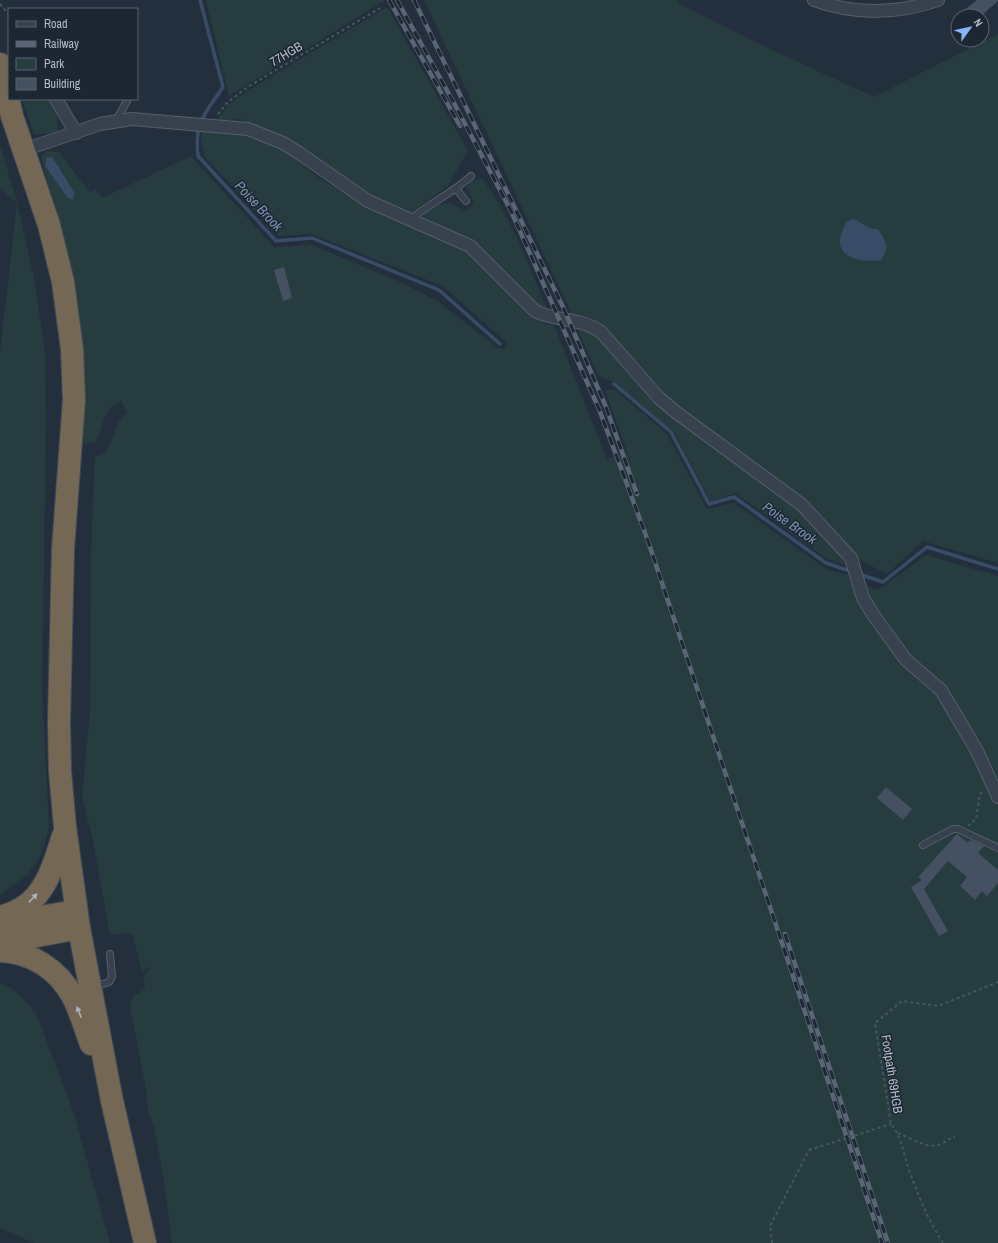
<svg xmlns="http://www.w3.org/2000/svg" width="998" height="1243" viewBox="0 0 998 1243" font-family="'Archivo Narrow',sans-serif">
<rect width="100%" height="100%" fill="#242f3e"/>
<path fill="#263c3f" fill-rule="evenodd" d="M206,0H383L384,1L229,96Z
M424,0H676L681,5L757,43L874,97L998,34V563L923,541L887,574L860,560L826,524L822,516L806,499L799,498L755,462L743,457L667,398L602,326L592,319L572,314Z
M387,7L468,151L448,186L412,212L371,197L270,130L239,119L216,122L229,104L249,90Z
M22,99H49L57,115L58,132L34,135Z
M202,130L253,136L283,150L322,180L366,206L471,252L531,314L547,325H554L607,459L627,452L605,390H615L667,434L707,509L734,503L826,569L848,575L851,580L878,590L926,555L998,576V1243H172L165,1188L154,1126L148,1111L147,1095L130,1005L133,997L145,989L143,980L151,965L142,972L132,933L110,935L93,841L82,798L90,709L91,556L95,456C110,457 113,436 117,425C119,420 123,416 127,412L121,400C98,414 107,424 95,442L80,444L82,350L74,283L41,157L46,151L59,152L90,192L96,189L102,198L191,156L274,247L312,245L398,281L437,301L498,348L505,349L507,343L443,286L311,234L279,236L205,157L201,143ZM46,158L73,200L67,197L45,166Z
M0,144L17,203L34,278L45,352L46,422L42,687L49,828L42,853L29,873L0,895V353L17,203L0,189Z
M482,178L503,210L520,244L548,312L538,310L512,277L488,256L422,216C437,202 448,199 465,211L474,203L466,187L473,179Z
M576,326L596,334L607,346L798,510L825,537L846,565L826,558L735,493L710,501L674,432L614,382L598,375Z
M0,984L6,985L19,994L36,1013L74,1114L110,1243H34L0,1228Z"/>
<path fill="#394c67" d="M52,157L74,192L73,200L67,197L45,166L46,158Z
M852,219C863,221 864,229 878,229C886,242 890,246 881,260C868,262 843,261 840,244C839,237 844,228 846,222Z"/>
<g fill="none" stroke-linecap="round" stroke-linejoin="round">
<path stroke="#394c67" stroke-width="3.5" d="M200,0L223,87C205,114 194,122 198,156L276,241L312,238L439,290L500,344
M614,384L671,432L709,504L734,497L826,563L853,572
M859,574L883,582L927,547L998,569"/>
</g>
<path fill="#455162" d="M977,0H998V1L981,16H972L967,8Z
M284,267L292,298L283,301L274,270Z
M886,787L912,809L903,820L877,798Z
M957,834L968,843L970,840L984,846L978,853L998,870V883L987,896L982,891L975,900L960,886L967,877L948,861L924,889L948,931L939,936L911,887L922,880L918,877Z"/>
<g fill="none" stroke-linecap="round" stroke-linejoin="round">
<defs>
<path id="lane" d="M116,121L128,99
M456,189L466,201
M411,219C430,203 453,193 471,176
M923,845L953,829H958L998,848
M94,987L109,982L112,977L110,954"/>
<path id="street" d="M814,0C854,15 898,14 938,0
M56,99L76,133
M24,150L100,124L132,119L248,129L283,143L299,153L368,201L470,246L535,311C557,322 580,317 601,332L659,398L677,413L802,505L851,558L863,598L874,616L906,660L941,690L977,751L998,797"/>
<path id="highway" d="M0,64L12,116L49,225L63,282L72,349L74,400L63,549L59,722L60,771L65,827L79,928L112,1101L145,1243
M0,917C7,915 14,913 20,909C46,896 55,861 63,836
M5,923L76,911
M0,943L79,928
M0,951C31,952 58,969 73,997C80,1011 85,1028 91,1044"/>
</defs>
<use href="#lane" stroke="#565f6c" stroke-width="8"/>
<use href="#street" stroke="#565f6c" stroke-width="14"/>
<use href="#highway" stroke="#434c59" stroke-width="24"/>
<path stroke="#44595c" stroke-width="2" stroke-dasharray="3 3" stroke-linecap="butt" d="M0,4L9,15
M218,114L227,103L246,88L380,8
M968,826L976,819L980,794L983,791
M898,1133C910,1138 928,1150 941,1144C946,1142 949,1138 955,1137
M772,1243L770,1226L809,1150
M943,1243C928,1220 918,1195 909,1170C903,1153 902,1137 891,1124L875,1023L902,1001L938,1006L998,982"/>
<use href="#lane" stroke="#38414e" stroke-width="6"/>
<use href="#street" stroke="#38414e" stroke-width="12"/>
<use href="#highway" stroke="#746855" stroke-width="22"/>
<defs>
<path id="rail" d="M389,0L460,126
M397,0L455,105L511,211L599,409L648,541L882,1243
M414,0L563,307L606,407L637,494
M785,934L888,1243"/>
</defs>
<use href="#rail" stroke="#5a6575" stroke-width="4.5"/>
<use href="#rail" stroke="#1d2633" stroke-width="3" stroke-dasharray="9" stroke-linecap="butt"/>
<path stroke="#44595c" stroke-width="2" stroke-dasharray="3 3" stroke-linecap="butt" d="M809,1150L891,1124"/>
</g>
<defs><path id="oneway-solid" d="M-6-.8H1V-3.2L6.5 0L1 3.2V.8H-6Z"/></defs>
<g fill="#aeb4bd">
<use href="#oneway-solid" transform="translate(33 898) rotate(-46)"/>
<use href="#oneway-solid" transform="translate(79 1012) rotate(-111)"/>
</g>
<g text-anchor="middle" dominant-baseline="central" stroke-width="3" stroke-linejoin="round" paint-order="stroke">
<g font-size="13" fill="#b4bcc9" stroke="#1d2633">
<text transform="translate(286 54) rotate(-31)">77HGB</text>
<text transform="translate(892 1074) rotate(81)">Footpath 69HGB</text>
</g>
<g font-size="14" font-style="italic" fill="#7c92b1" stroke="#1d2633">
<text transform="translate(259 206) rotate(47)">Poise Brook</text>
<text transform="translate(790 523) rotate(35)">Poise Brook</text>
</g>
</g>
<rect x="8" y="8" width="130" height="92" fill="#1d2633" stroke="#59626f"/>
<rect x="16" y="21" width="20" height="6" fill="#38414e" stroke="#59626f"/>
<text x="44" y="28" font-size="12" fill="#b4bcc9">Road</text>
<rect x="16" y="41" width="20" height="6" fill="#5a6575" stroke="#59626f"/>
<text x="44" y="48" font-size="12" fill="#b4bcc9">Railway</text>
<rect x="16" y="58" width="20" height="12" fill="#263c3f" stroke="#59626f"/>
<text x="44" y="68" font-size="12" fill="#b4bcc9">Park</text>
<rect x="16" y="78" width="20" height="12" fill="#455162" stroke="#59626f"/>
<text x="44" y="88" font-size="12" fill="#b4bcc9">Building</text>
<g transform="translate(970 28) rotate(57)"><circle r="19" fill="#1d2633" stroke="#59626f"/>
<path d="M0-3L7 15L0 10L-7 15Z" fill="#8ab4f8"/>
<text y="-6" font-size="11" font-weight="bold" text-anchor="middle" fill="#b4bcc9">N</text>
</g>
</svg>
